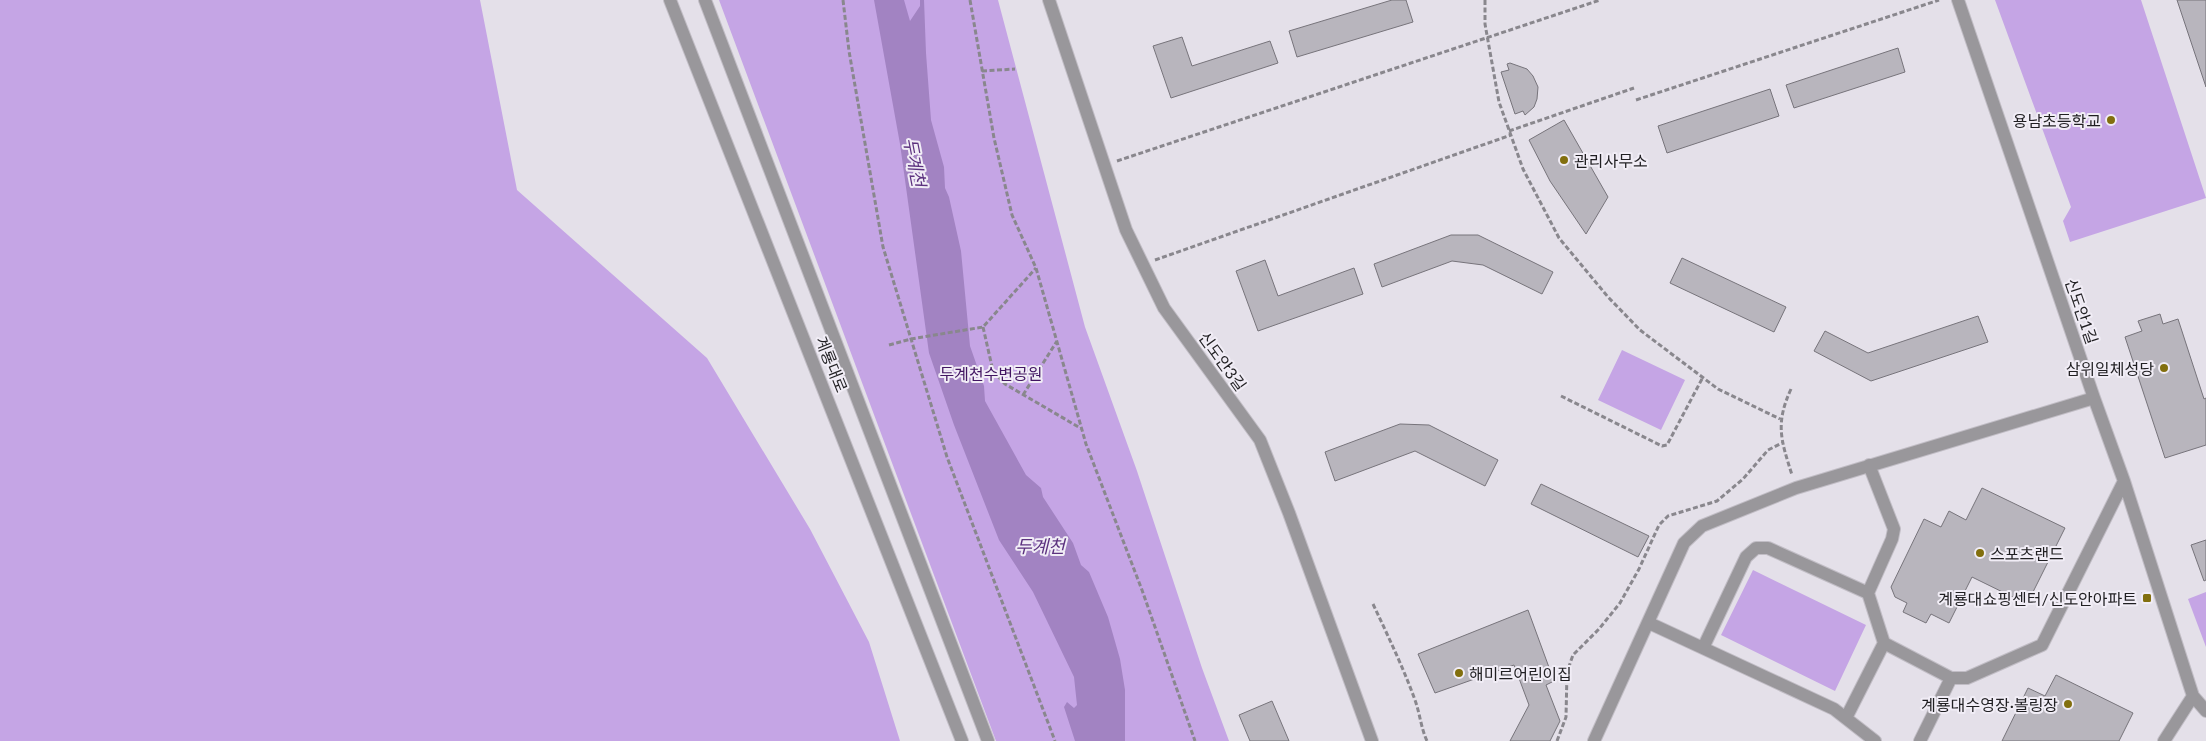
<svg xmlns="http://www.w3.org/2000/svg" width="2206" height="741" viewBox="0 0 2206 741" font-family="Lato,'Noto Sans KR',sans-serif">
<rect width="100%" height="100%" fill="#e4e0e9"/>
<path fill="#c5a5e5" d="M0,0H480L517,190L707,358L810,529L869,642L900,741H0Z
M719,0H998L1085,327L1137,471L1202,668L1229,741H996Z
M1995,0H2141L2206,198L2070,242L2063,221L2071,207Z
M1622,350L1685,380L1661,430L1598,400Z
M1753,570L1866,625L1835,691L1721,635Z
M2206,592V647L2188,599Z"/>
<path fill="#a283c2" d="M874,0H904L910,21L920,6V0H924L926,53L931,120L944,167L945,188L949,197L961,251L970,346L984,386L985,401L1026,475L1041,488L1043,497L1073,543L1081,565L1089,572L1108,617L1120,659L1125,690V741H1075L1064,707L1067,702L1074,708L1077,705L1074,677L1033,592L999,540L954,425L929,353L900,144Z"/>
<path fill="#b8b5bd" stroke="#77747b" d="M1392,0H1406L1413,22L1297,57L1289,31Z
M2177,0H2206V87Z
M1182,37L1192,66L1270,41L1278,63L1171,98L1153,46Z
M1898,48L1905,72L1794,108L1786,85Z
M1510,63L1527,69L1533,76L1538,87L1537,99L1534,107L1525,115L1523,111L1515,114L1501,72L1509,70L1507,64Z
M1770,89L1779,116L1667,153L1658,126Z
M1564,120L1608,197L1586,234L1550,181L1529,140Z
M1451,235H1478L1553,272L1542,294L1483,265L1452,261L1382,287L1374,264Z
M1682,258L1786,307L1774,332L1670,283Z
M1265,260L1278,296L1354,268L1363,294L1258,331L1236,271Z
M2160,314L2163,324L2178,319L2204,399L2206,398V445L2165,458L2125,337L2142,331L2138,321Z
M1978,316L1988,342L1871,381L1814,351L1825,331L1868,353Z
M1400,424L1429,425L1498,460L1485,486L1415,451L1335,481L1325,452Z
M1541,484L1649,536L1638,557L1531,504Z
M1982,488L2065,528L2027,604L1972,577L1949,623L1931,614L1926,623L1903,612L1907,603L1895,597L1891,587L1924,519L1941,527L1949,511L1966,520Z
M2206,540V580L2204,581L2191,545Z
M1528,610L1554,681L1546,685L1560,721L1550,741H1510L1529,705L1514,665L1435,693L1418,654Z
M2056,675L2133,713L2119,741H2002L2028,688L2045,696Z
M1272,701L1289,741H1250L1239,715Z"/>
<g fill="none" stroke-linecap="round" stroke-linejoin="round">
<defs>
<path id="minor" d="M670,0L962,741
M705,0L988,741
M1049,0L1126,230L1164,308L1260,440L1289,513L1372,741
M1958,0L2094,398L2124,481L2193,696L2206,711
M1649,623L1834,709L1875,741
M1884,643L1951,678H1967L2042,645L2124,481
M1703,648L1746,557L1756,548H1768L1868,593
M1846,718L1884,643L1868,593L1892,539L1894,529L1869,465
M1594,741L1684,543L1702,526L1796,488L2094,398
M1920,741L1951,678
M2164,741L2193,696"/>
</defs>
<use href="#minor" stroke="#c1bdc5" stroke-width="14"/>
<path stroke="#89878d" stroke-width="3" stroke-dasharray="5 2.5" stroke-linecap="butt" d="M843,0L849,51L883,247L947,457L1055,741
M970,0L994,138L1012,215L1036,268L1086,444L1142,590L1195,741
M1485,0V24L1499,102L1523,169L1559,238L1608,297L1640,330L1718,389L1780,419
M982,71L1015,69
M1636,100L1939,0
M1509,131L1634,88
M1117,161L1600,0
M1155,260L1511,135
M983,327L993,371L1005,384L1082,429
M889,345L911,339L983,327L1036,268
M1791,389C1775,424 1781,440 1792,475
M1023,395L1057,341
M1561,396L1662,446L1667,445L1703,377
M1373,604C1388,636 1403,667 1415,700C1420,714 1421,728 1427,741
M1557,741L1566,717L1567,672L1573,655L1599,629L1620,603L1639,569L1659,525L1668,516L1717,501L1743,479L1768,450L1782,443"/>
<use href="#minor" stroke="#99979b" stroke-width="12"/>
</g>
<g fill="#826f0e" stroke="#f1edf6" stroke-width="2">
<circle cx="2111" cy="120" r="5"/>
<circle cx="1564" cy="160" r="5"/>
<circle cx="2164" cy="368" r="5"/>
<circle cx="1980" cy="553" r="5"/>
<rect x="2142" y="593" width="10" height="10" rx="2.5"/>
<circle cx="1459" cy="673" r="5"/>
<circle cx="2068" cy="704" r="5"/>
</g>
<g text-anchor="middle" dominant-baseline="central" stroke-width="4" stroke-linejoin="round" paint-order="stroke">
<g font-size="16" fill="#201f22" stroke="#f1edf6" text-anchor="end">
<text x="2101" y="120">용남초등학교</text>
<text x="1574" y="160" text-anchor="start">관리사무소</text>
<text x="2154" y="368">삼위일체성당</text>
<text x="1990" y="553" text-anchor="start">스포츠랜드</text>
<text x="2137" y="598">계룡대쇼핑센터/신도안아파트</text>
<text x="1469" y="673" text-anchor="start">해미르어린이집</text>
<text x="2058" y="704">계룡대수영장·볼링장</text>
</g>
<g font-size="16" fill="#201f22" stroke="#f1edf6">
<text transform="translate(2082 311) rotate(71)">신도안1길</text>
<text transform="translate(1223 361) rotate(54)">신도안3길</text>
<text transform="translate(832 364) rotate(68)">계룡대로</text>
</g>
<g font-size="16" fill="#411561" stroke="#f1edf6">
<text x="991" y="373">두계천수변공원</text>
</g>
<g font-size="18" font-style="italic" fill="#5c327f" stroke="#f1edf6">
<text transform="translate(915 162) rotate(79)">두계천</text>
<text x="1040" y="546">두계천</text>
</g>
</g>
</svg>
